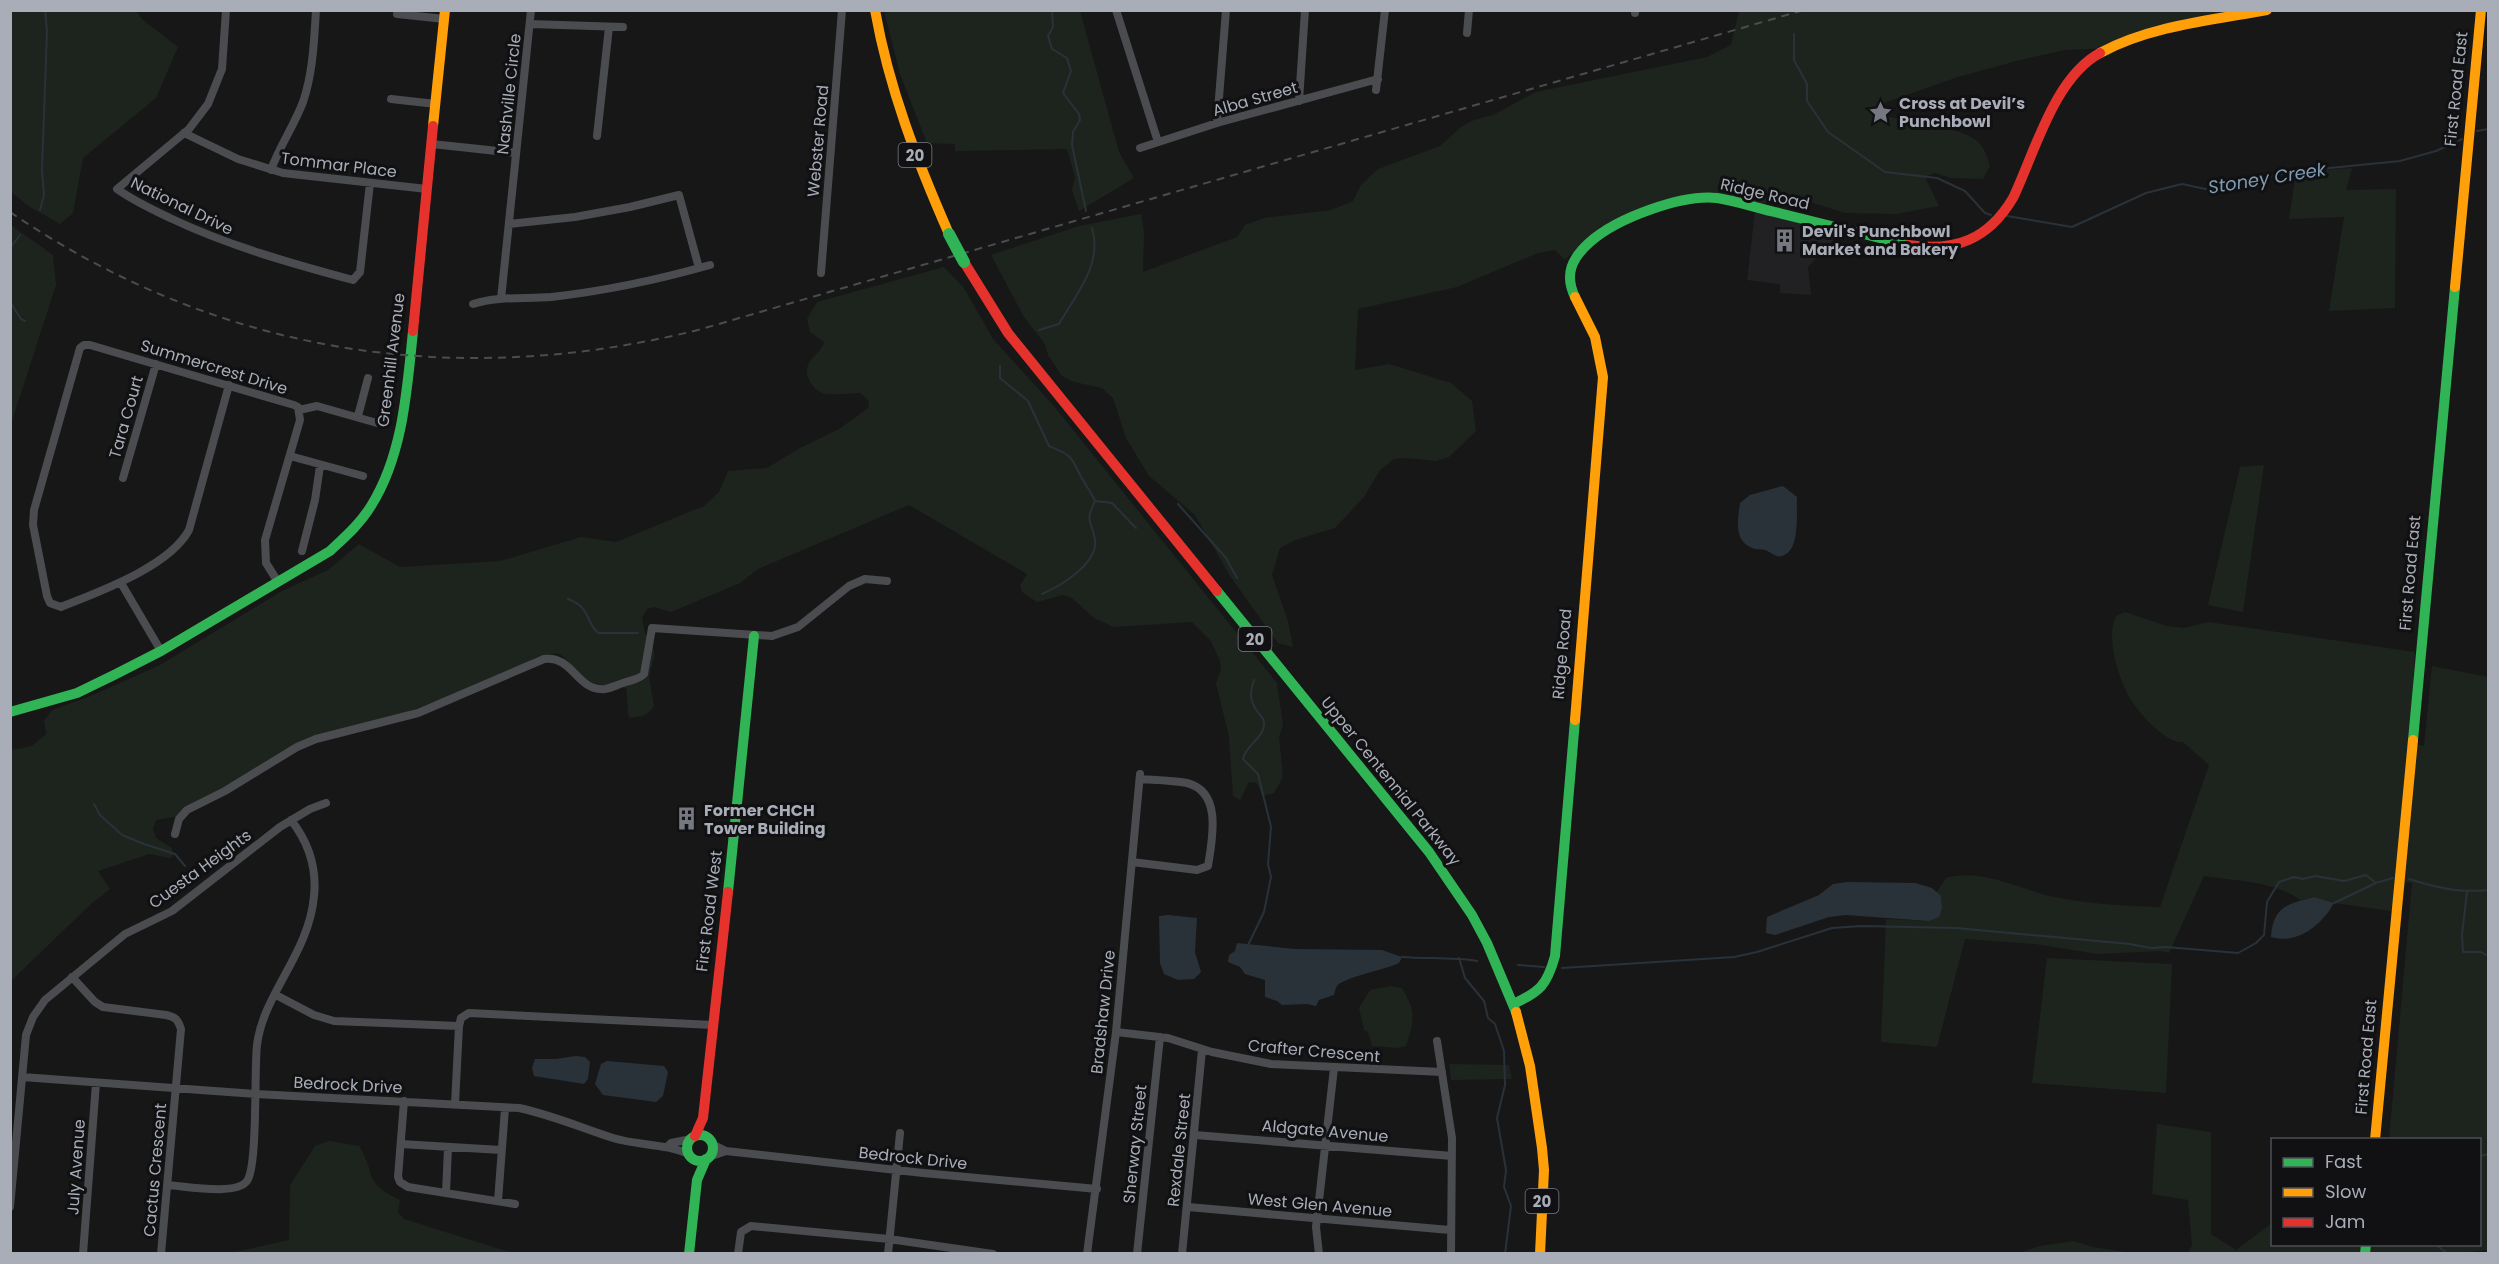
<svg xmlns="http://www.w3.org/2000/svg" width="2499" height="1264" viewBox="0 0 2499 1264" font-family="Poppins,sans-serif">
<rect width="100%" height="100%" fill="#171717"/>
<path fill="#212123" d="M1755,211L1840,233L1808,267L1811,295L1780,293V284L1747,280Z"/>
<path fill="#1d241e" d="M10,11H136L142,19L178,47L156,98L83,158L73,213L60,224L30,207L11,192Z
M884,11H1080L1119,152L1134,178L1079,211L1072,190L1075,177L1067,149L955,151V144L927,143L900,74Z
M1739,11H2257L2112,48L2065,50L2020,60L1958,77L1878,105L1885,116C1909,121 1952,126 1973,138C1983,144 1987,155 1990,166L1983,179L1951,178L1935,173L1925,177L1939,206L1896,214L1845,213L1788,195L1763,204L1711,194L1639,209L1600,227L1565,260L1555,250L1538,253L1457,287L1358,309L1355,370L1389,364L1451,383L1472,401L1476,431L1449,457L1436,461L1407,458L1394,459L1380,470L1364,497L1335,528L1295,540L1280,548L1272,575L1288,621L1293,647L1278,643L1230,576L1195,515L1149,476L1126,438L1113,398L1102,388L1074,382L1062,376L1048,355L1045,344L1024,317L991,255L1079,226L1141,214L1144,232L1143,272L1237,237L1245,225L1264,218L1331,210L1353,201L1361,185L1378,169L1440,146L1461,127L1474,120L1493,115L1536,92L1707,57L1731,45Z
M2352,168L2346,190L2396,189L2395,308L2329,311L2344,217L2289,219L2296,172Z
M11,225L53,255L56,285L11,424Z
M944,267L964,288L993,339L1053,405L1277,683L1283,725L1279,737L1283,777L1274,793L1262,796L1257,783L1249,782L1240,800L1233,796L1229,737L1216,683L1221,669L1220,661L1211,641L1192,622L1114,627L1094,618L1072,598L1063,595L1037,602L1022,592L1020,586L1027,574L909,505L758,569L740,583L671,612L654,607L647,609L642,618L645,633L654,650V657L649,677L654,706C647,716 641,717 629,718C627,707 628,699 626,688C615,686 599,687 589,681C577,675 570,660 558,653L537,657L509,672L357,732L316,742L288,753L179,816L156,820L153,829L156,838L172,848L173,856L170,858L149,854L98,871L110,889L91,904L11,981V750L32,746L46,734L44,721L52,710L93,695L160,665L282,591L328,570L359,544L400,567L500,561L581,537L616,542L704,506L719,492L728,471L767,468L800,448L839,429L868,408L869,401L860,393C850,393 831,396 822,393C812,389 804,375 808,365C811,356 822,352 824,342L810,332L807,319L817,302Z
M2264,465L2243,612L2208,605L2240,467Z
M2125,612L2167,626L2184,628L2208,622L2415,652L2410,743L2424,746L2432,666L2488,677V1250L2449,1254L2188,1253L2192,1245L2188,1200L2152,1194L2157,1124L2211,1132V1234L2236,1250L2272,1223V1244H2480V1140L2389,1139L2412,883L2406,882L2398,912L2334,903L2314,897L2300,900C2275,881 2235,881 2204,876L2169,953L2160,951L2098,954L2035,944L1965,939L1937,1047L1881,1042L1886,919L1929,921L1942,908L1941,896L1936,893L1946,878C1984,867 2022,891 2059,898C2092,904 2126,906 2160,907L2209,765L2183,742C2164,744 2133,707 2126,691C2117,671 2106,637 2116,616Z
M2047,958L2172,964L2166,1093L2032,1083Z
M1391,986L1402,988C1416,1012 1415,1019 1406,1046L1398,1048L1372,1046L1368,1032L1364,1030L1359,1008L1370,990Z
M1449,1064L1509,1065L1512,1079L1451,1080Z
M330,1141L359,1146C378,1176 361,1181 400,1200L398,1212L404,1219L512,1253H231L289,1240L290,1185L315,1146Z
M2074,1241L2093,1247L2132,1253H2019L2040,1246Z"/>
<path fill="#2a3239" d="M1783,486L1797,497C1796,513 1801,551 1782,556C1776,558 1771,552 1765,550C1761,549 1756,550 1752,548C1733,541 1738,518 1740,503L1750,495Z
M1847,882L1915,883L1932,888L1941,896L1942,908L1939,917L1929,921L1846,915L1829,917L1775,935L1766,933L1767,917L1819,895L1833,884Z
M2314,897L2334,903C2322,925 2297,945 2271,937C2273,906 2288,904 2314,897Z
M1168,915L1197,918L1195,952L1201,972L1194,979L1178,980L1164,974L1160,963L1159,916Z
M1237,943L1295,949L1382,950L1402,957L1399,963C1387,969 1342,978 1337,986C1335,989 1335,992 1334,995L1319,1000L1316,1006L1307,1004L1282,1005L1277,1001L1265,997V980L1245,974L1240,967L1228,962L1229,955L1235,951Z
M576,1056L585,1057L590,1062L588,1079L584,1084L534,1076L532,1068L535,1059H556Z
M607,1061L664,1066L668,1072L663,1096L656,1102L603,1095L595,1084L601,1064Z"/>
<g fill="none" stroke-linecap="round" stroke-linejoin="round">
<path stroke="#2a3239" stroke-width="2" d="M1052,10L1053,27L1048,36L1052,49L1067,58L1071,71L1063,93L1079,114L1080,120L1073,132L1072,145L1086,211
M1794,34V60L1807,84V101L1828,132L1885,172L1937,178L1965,191L1985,213L1991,215
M2477,131L2488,129
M40,210L44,195L42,170L47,31L45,10
M2007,216L2072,227L2146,193L2182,184L2210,190L2290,172L2400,161L2436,151L2462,139
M10,248L20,235
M10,302L21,319L25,321
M1039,330L1059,324C1076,294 1103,264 1092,228
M1000,366V378L1028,401L1049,446C1070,455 1071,455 1080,475C1085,484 1091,492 1095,501L1112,503L1136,528
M1178,504L1226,558L1237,578
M1042,594C1060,586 1098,564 1095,540C1092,519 1084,524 1095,501
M568,599C591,608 584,619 598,633H638
M94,804L100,815L122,835L144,844L175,854L185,866
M2409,879C2437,888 2460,893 2488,890
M2467,892L2462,934L2463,952H2481L2488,956
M2334,903L2376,883L2393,878
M1249,943L1264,912L1271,877L1268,864L1271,827L1258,774L1243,759C1245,745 1265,738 1264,723C1264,717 1260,716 1257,711C1249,700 1250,692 1254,680
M1402,957C1427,959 1452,957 1477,961
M1459,958L1465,978L1484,1001L1488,1018L1495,1024L1504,1051L1505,1085L1497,1118L1506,1170L1504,1187L1511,1206L1505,1254
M1518,965L1544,967
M1562,968L1734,957L1757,952L1832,928L1861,926L1956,928L2130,944L2151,948L2166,947L2238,953L2256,943L2264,935L2267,902L2279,882L2294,877L2303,879L2315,876L2344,881L2366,875L2376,883
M2480,1156L2488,1154
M2435,1244L2448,1254"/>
<path stroke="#4b4c50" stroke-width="8" d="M226,10L222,69L208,104L189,129L117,189C134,201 151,209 170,218C229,246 290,263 353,280L360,272L370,183
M1116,10L1158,142
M1635,13V10
M397,14L445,19
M530,24L623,27
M1467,33L1469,10
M1376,90L1385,10
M391,99L436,104
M1299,101L1305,10
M1217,123L1226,10
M184,133L238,159L283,173L427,189
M597,136L609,27
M432,144L516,153
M1140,148L1217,123L1378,79
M271,170C279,147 294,126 303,102C313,73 314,41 316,10
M509,224L575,217L630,207L679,195L699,268
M821,273L842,10
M501,299L531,10
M473,304C498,296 525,299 551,297C605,291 657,280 710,265
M229,385L189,530C169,567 98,592 61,607L50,603L47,596L33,525L34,510L80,348L84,345H90L294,405L298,407L300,420L265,540L266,563L278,582
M299,410L317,406L377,423
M358,416L368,378
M290,456L363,476
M123,478L156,364
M302,551L315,500L320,466
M121,583L161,651
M175,834L179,819L187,810L225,791L297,747L316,739L418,713L544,659C573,655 577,692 605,689C611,688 617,685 623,683C631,680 638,680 644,674L652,628L772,636L798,627L849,586L865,579L887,581
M1132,862L1197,870L1208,866C1212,840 1223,792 1187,783C1172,780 1155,780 1140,779
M72,977L95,1002L103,1007L166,1015C176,1017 178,1020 181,1029L161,1254
M276,995L314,1015L334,1021L459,1026
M1116,1032L1168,1038L1212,1052L1271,1064L1442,1072
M1437,1041L1452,1138L1451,1254
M22,1077L256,1094L519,1108C552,1115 582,1128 613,1138C639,1146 666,1143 690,1155
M404,1101L398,1177L400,1182L408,1187L515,1204
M455,1104L459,1026L461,1018L469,1013L713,1025
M1195,1135L1452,1156
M401,1144L501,1150
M712,1144L726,1151
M668,1146L671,1143L691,1139
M709,1157L726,1151L923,1173L1097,1189
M167,1185C185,1186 236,1196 247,1181C258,1166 254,1069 257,1045C263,994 309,954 314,896C317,867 309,843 291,820
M446,1193L448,1148
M498,1201L505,1108
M10,1207L26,1035L33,1017L45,1000L125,934L172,911L280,827L310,809L326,803
M1188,1207L1450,1230
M83,1254L96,1083
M738,1254L741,1232L751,1226L889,1239L993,1254
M888,1254L900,1133
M1087,1254L1116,1032L1140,774
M1137,1254L1160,1037
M1182,1254L1202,1050
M1319,1254L1316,1227L1334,1068"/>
<path stroke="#30b455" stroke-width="10" d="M1575,297C1564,274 1572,258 1590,242C1617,218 1682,194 1717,198C1738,201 1759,209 1779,213C1822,224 1865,234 1908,245
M1217,591L1429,852L1472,915L1487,943L1516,1012
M10,712L77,693L114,675L161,651L330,551C345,537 360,524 371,506C403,455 407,390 413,331
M2413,740L2455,287
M728,892L754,636
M1513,1004C1540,992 1547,985 1555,956L1575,720
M687 1148a13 13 0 1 1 26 0a13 13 0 1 1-26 0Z
M689,1254L697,1180L706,1159
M2365,1254L2366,1244"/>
<path stroke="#ff9f0a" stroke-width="10" d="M875,10C889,89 917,161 949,234
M2100,53C2150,26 2212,20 2267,10
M433,126L445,10
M2455,287L2481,10
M1575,297L1595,337L1603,377L1575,720
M1516,1012L1530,1066L1542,1148L1544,1170L1540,1254
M2375,1140L2413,740"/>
<path stroke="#e5322d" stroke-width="10" d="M1908,245C1955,252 1988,240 2013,198C2035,152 2054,78 2100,53
M964,262L1008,333L1217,591
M413,331L433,126
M695,1136L703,1118L728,892"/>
<path stroke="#4b4c4f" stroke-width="2" stroke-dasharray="8 6" stroke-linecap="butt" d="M10,212C220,355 454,390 698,330L1804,10"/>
<path stroke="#30b455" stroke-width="12" d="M949,234L964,262"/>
</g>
<defs>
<symbol id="sight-bare" viewBox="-9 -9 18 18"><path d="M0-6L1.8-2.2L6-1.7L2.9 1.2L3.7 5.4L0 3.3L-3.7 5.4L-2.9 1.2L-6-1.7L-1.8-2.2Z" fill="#757880" stroke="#111113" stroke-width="2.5" paint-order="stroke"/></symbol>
<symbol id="building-bare" viewBox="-9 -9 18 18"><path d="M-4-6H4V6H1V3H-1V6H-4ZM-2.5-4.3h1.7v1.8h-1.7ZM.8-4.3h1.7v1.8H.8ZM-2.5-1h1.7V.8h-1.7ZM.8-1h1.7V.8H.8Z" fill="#757880" stroke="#111113" stroke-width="2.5" paint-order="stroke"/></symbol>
</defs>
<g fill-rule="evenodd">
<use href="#sight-bare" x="1864" y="96" width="33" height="33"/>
<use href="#building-bare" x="1768" y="224" width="33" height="33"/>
<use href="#building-bare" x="670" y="802" width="33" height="33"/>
</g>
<g text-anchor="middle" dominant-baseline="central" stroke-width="6" stroke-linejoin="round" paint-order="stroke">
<g fill="#111113" stroke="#7b7e86" stroke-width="1.5">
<rect x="898.5" y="143" width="33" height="24" rx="4.5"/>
<rect x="1238.5" y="627" width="33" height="24" rx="4.5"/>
<rect x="1525.5" y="1189" width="33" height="24" rx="4.5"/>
</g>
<g font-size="15" font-weight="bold" fill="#a8adb8">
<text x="915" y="155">20</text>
<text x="1255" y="639">20</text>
<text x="1542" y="1201">20</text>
</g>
<g font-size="16" fill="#a8adb8" stroke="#111113">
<text transform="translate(2456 89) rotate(-84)">First Road East</text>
<text transform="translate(509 94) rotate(-84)">Nashville Circle</text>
<text transform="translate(1255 99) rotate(-16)">Alba Street</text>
<text transform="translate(818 141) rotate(-85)">Webster Road</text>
<text transform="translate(339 165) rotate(7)">Tommar Place</text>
<text transform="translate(1765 194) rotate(13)">Ridge Road</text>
<text transform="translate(182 206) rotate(26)">National Drive</text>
<text transform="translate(391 360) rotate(-83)">Greenhill Avenue</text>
<text transform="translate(214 367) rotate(17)">Summercrest Drive</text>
<text transform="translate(126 417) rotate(-74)">Tara Court</text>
<text transform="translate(2410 573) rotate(-85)">First Road East</text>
<text transform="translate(1562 654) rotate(-85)">Ridge Road</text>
<text transform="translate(1391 781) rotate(51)">Upper Centennial Parkway</text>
<text transform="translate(200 869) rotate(-36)">Cuesta Heights</text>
<text transform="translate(709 911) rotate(-83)">First Road West</text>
<text transform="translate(1103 1012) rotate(-84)">Bradshaw Drive</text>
<text transform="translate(1314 1051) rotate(5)">Crafter Crescent</text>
<text transform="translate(2366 1057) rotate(-85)">First Road East</text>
<text transform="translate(348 1085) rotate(3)">Bedrock Drive</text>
<text transform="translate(1325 1131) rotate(5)">Aldgate Avenue</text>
<text transform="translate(1135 1144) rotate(-84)">Sherway Street</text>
<text transform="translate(1179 1150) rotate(-84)">Rexdale Street</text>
<text transform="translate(913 1158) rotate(6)">Bedrock Drive</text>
<text transform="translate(76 1167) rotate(-86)">July Avenue</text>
<text transform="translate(155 1170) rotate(-85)">Cactus Crescent</text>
<text transform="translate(1320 1205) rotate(5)">West Glen Avenue</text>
</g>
<g font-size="16" font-weight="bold" fill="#a8adb8" stroke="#111113" text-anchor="start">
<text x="1899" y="103">Cross at Devil’s<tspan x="1899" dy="18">Punchbowl</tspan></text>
<text x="1802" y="231">Devil's Punchbowl<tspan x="1802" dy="18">Market and Bakery</tspan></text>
<text x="704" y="810">Former CHCH<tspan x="704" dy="18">Tower Building</tspan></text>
</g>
<g font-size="18" font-style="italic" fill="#7f9bb3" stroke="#111113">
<text transform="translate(2267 178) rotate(-9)">Stoney Creek</text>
</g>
</g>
<rect width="2499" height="1264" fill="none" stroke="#a8adb8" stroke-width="24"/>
<rect x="2271" y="1138" width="210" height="108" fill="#111113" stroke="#4d4f55" stroke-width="1.5"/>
<rect x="2283" y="1158" width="30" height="9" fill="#30b455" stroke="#4d4f55" stroke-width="1.5"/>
<text x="2325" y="1168" font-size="18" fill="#a8adb8">Fast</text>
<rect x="2283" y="1188" width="30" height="9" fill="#ff9f0a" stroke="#4d4f55" stroke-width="1.5"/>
<text x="2325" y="1198" font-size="18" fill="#a8adb8">Slow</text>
<rect x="2283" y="1218" width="30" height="9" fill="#e5322d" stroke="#4d4f55" stroke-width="1.5"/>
<text x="2325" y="1228" font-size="18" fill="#a8adb8">Jam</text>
</svg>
